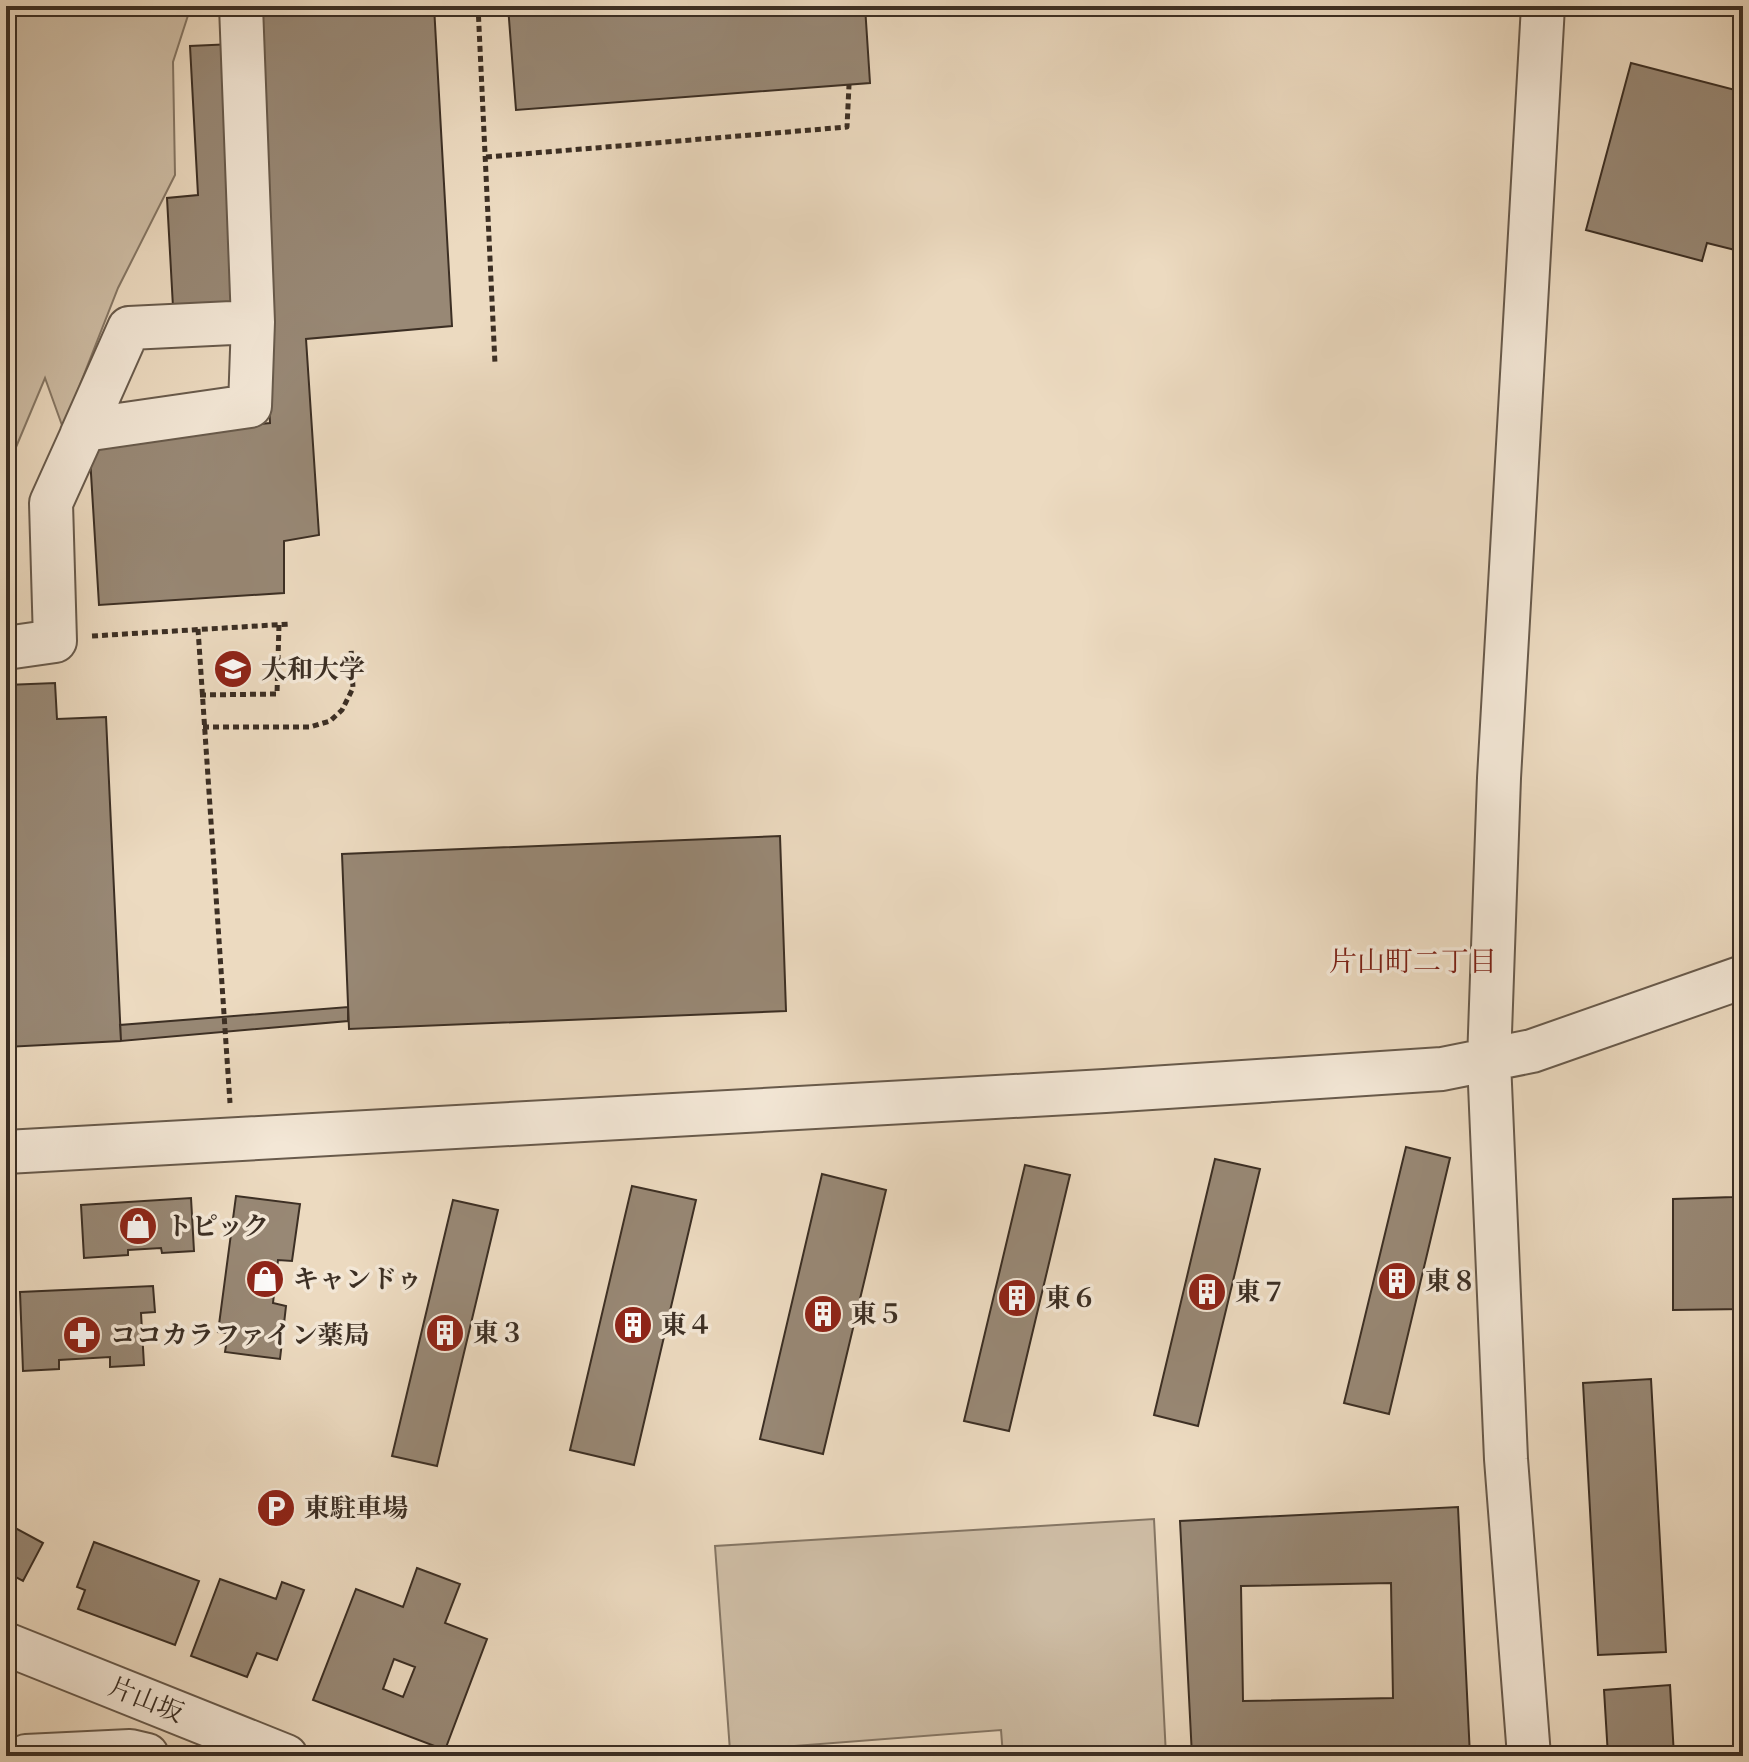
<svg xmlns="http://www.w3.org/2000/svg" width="1749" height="1762" viewBox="0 0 1749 1762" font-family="'IM FELL French Canon','Noto Serif JP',serif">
<rect width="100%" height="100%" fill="#ecdac0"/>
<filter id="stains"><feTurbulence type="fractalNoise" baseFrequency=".0025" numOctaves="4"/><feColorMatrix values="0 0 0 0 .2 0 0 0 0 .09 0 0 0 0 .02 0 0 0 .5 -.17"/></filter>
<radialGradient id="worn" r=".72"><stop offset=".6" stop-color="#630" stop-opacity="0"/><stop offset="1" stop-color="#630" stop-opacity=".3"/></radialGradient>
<path fill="#cebda5" stroke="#857664" stroke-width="2" d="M6,6H191L173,62L175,175L118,288L63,428L45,378L6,471Z
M1154,1519L1166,1756H1003L1001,1730L730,1751L715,1546Z"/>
<path fill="#988875" stroke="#3c2f24" stroke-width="2" fill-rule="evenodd" d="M250,6H434L452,326L306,339L319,535L284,541V593L99,605L90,457L104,442L122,436L270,423Z
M508,6H865L870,83L516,110Z
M233,44L247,303L173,307L167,198L198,195L190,46Z
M1631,63L1743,92V252L1707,243L1702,261L1586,230Z
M55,683L57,719L106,717L121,1041L6,1047V685Z
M780,836L786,1011L349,1029L342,854Z
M348,1007V1021L121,1041L120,1025Z
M1406,1147L1450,1158L1389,1414L1344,1403Z
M1741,1151L1743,1152V1309L1673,1310V1199L1733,1197L1735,1155Z
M1215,1159L1260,1169L1198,1426L1154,1415Z
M1025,1165L1070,1175L1009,1431L964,1421Z
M822,1174L886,1190L823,1454L760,1439Z
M632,1186L696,1200L634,1465L570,1450Z
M236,1196L300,1204L292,1261L278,1260L273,1303L286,1306L280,1359L225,1352L228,1333L218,1332Z
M191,1198L194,1251L162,1253L161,1248L128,1250V1255L84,1258L81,1205Z
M453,1200L498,1210L437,1466L392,1456Z
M153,1286L155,1312L141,1313L144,1365L110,1367V1357L59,1360V1369L23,1371L20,1292Z
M6,1330L10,1400H6Z
M1651,1379L1666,1652L1598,1655L1583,1383Z
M6,1400H10L12,1446H6Z
M1458,1507L1470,1756H1192L1180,1521ZM1391,1583L1393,1698L1243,1701L1241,1586Z
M6,1523L43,1543L23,1581L6,1572Z
M94,1542L199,1581L175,1645L78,1609L85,1590L77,1587Z
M417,1568L460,1584L445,1623L487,1639L445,1750L313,1700L356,1589L403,1607ZM394,1659L415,1667L403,1697L383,1689Z
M220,1579L276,1599L282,1582L304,1590L277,1660L257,1653L247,1677L191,1656Z
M1670,1685L1674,1756H1608L1604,1690Z
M952,1746L967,1756H882V1749Z"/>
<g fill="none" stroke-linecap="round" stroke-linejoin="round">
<defs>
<path id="minor" d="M81,436L129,328L253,322
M6,648L55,641L51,503L84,430L250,406L253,322L241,6
M6,1152L1105,1091L1442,1069L1532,1051L1743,977
M6,1644L286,1756
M26,1756L130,1751L147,1755
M1529,1756L1506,1459L1489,1061L1499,778L1543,6"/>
</defs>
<use href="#minor" stroke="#685a4b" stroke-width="46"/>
<path stroke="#3c2f24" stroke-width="5" stroke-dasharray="6 4" stroke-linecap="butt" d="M478,6L495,364
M486,157L847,127L849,85
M6,209L9,249L6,253
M198,629L230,1103
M92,636L290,624
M200,695L277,694L279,625
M203,727H310L330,721L342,710L353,688L351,647"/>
<use href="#minor" stroke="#f3e7d6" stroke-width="42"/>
</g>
<defs>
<symbol id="university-disc" viewBox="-11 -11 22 22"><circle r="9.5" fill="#8f2418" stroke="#f3e7d6"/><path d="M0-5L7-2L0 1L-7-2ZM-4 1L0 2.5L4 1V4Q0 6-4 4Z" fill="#fff"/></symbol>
<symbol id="shop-disc" viewBox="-11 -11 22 22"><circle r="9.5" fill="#8f2418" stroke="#f3e7d6"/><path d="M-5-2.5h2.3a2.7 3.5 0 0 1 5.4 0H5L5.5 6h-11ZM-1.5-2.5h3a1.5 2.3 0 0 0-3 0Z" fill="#fff"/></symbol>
<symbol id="building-disc" viewBox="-11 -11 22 22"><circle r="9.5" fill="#8f2418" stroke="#f3e7d6"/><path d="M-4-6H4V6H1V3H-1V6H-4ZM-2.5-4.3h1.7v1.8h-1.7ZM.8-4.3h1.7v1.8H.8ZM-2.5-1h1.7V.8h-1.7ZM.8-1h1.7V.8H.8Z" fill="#fff"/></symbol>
<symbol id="pharmacy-disc" viewBox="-11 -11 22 22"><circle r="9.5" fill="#8f2418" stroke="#f3e7d6"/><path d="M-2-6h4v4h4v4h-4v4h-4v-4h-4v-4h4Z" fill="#fff"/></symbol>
<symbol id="parking-disc" viewBox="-11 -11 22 22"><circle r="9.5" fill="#8f2418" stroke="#f3e7d6"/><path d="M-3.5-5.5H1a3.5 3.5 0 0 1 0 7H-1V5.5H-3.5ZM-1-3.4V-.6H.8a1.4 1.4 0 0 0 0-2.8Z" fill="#fff"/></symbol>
</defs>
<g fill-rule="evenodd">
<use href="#university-disc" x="211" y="647" width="44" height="44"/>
<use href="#shop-disc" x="116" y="1204" width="44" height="44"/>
<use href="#shop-disc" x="243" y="1257" width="44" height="44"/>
<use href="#building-disc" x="1375" y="1259" width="44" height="44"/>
<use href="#building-disc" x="1185" y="1270" width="44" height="44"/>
<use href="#building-disc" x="995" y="1276" width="44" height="44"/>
<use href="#building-disc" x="801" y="1292" width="44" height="44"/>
<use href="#building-disc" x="611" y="1303" width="44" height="44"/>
<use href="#building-disc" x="423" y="1311" width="44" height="44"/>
<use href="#pharmacy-disc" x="60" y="1313" width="44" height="44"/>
<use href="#parking-disc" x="254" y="1486" width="44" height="44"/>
</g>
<g text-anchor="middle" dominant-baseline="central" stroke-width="7" stroke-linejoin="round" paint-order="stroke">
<g font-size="26" font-weight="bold" fill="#3c2f24" stroke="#f3e7d6" text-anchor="start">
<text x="261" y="669">大和大学</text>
<text x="166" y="1226">トピック</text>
<text x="293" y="1279">キャンドゥ</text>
<text x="1425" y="1281">東８</text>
<text x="1235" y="1292">東７</text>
<text x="1045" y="1298">東６</text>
<text x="851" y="1314">東５</text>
<text x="661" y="1325">東４</text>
<text x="473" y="1333">東３</text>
<text x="110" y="1335">ココカラファイン薬局</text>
<text x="304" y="1508">東駐車場</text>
</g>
<g font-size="26" fill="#3c2f24" stroke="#f3e7d6">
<text transform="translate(146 1700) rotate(22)">片山坂</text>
</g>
<g font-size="28" fill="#7a1f14" stroke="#f3e7d6">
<text x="1413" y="961">片山町二丁目</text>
</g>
</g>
<rect width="1749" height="1762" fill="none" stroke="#ecdac0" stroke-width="32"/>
<rect x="8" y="8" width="1733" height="1746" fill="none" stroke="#3c2f24" stroke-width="4"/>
<rect x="16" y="16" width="1717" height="1730" fill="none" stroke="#3c2f24" stroke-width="2"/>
<rect width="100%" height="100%" filter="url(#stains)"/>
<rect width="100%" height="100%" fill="url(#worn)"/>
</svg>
